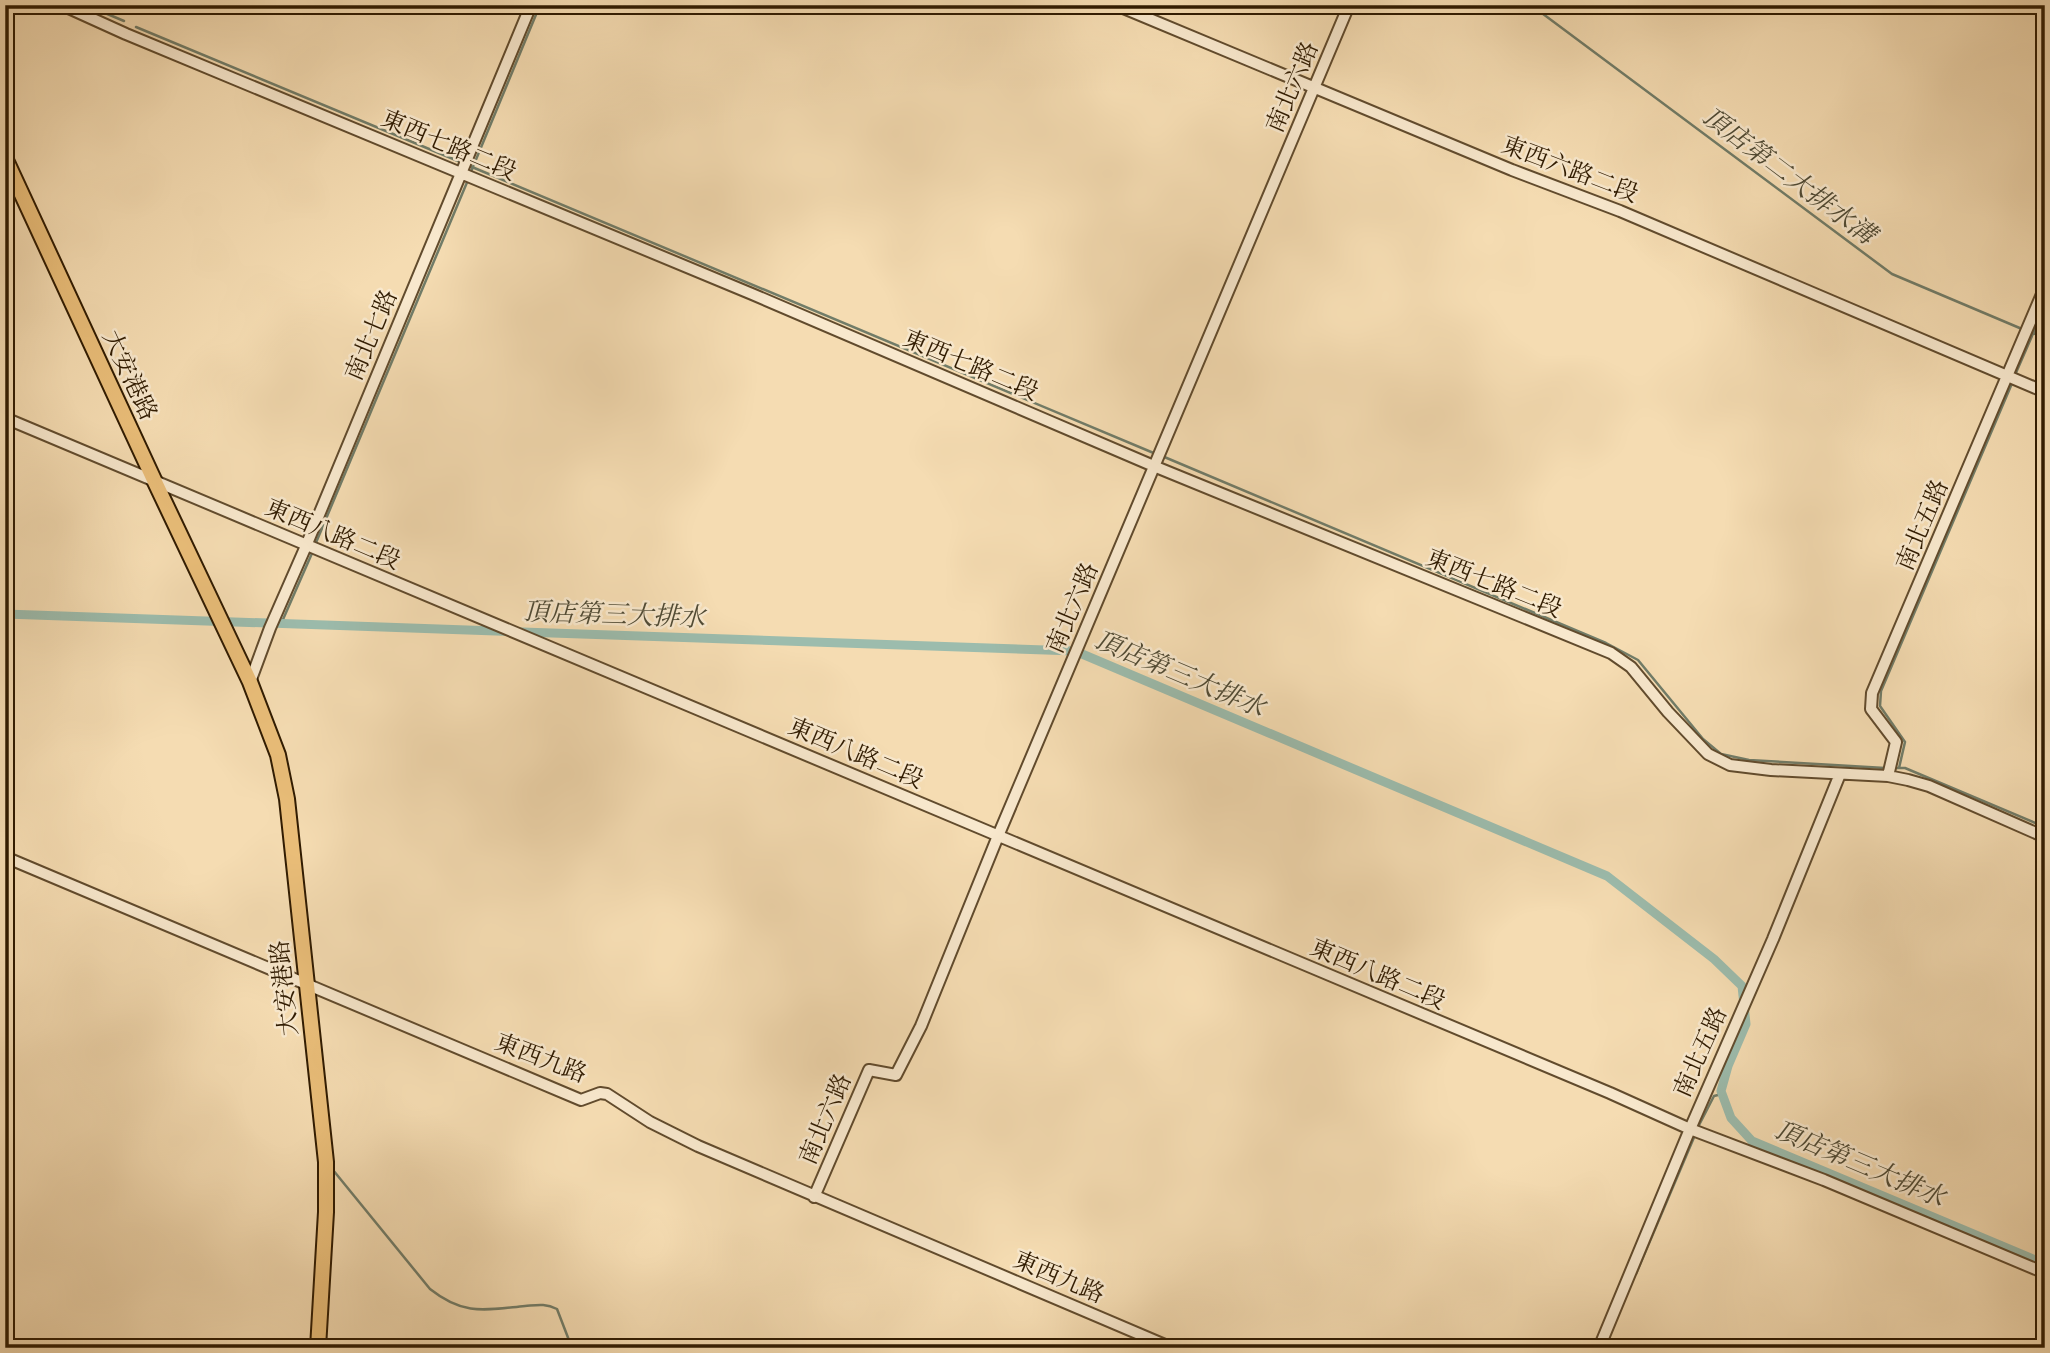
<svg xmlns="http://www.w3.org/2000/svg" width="2050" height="1353" viewBox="0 0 2050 1353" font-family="'IM FELL Great Primer','Noto Serif TC',serif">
<rect width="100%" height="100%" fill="#f5dcb2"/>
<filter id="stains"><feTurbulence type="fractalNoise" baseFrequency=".00286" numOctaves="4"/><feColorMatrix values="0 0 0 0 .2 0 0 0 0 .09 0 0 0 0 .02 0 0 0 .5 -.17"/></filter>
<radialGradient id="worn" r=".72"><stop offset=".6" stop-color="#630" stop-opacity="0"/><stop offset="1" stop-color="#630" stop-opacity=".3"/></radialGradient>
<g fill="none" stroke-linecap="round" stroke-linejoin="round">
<path stroke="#717c68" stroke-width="2.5" d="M86,5L124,21
M1531,5L1892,274L2022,329
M136,27L458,161
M472,167L1156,454
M470,174L540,5
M2028,331L2045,338
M2015,375L2045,306
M1162,456L1606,643L1638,660L1703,739L1721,754L1749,760L1885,768
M315,545L468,180
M281,624L313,551
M1892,768H1905L2045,827
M1899,768L1905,742L1880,706L1881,691L2013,381
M1697,1129L1714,1096L1722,1094
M333,1170L430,1289C464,1316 485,1310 525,1306C537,1305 545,1303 557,1309L572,1348
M1636,1274L1695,1135"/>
<path stroke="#9cbcad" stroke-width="9" d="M5,614L1075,651L1607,876L1714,959L1742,986L1746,1024L1728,1066L1721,1091L1731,1118L1752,1141L2045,1264"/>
<defs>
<path id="minor" d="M62,5L126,34L752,294L1156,467L1611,653L1631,667L1668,712L1708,754L1730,765L1771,770L1888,776L1908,780L1929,786L2045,837
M1116,5L1512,170L1620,211L2045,392
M5,418L1610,1093L1690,1129L1824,1180L2045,1273
M250,682L270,628L306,546L531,5
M1888,776L1896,742L1871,709L1872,693L2045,287
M5,857L581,1100L600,1093L607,1094L650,1122L698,1146L1172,1348
M814,1197L869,1070L896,1075L921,1026L998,836L1349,5
M1599,1348L1690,1129L1773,939L1840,774"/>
<path id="major" d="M5,158L155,482L250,682L278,755L287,799L326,1162V1212L318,1348"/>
</defs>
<use href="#minor" stroke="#614b2d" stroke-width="14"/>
<use href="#major" stroke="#301b01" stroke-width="18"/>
<use href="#minor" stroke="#f8e8cd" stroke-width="10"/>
<use href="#major" stroke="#eabe79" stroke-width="14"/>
</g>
<g text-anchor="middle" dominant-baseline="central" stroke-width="5" stroke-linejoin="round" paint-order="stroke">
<g font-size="24" fill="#301b01" stroke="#f8e8cd">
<text transform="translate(1292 87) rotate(-67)">南北六路</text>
<text transform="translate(449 145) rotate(23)">東西七路二段</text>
<text transform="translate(1570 169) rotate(21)">東西六路二段</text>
<text transform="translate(371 335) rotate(-67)">南北七路</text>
<text transform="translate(971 365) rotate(23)">東西七路二段</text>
<text transform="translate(130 375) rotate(65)">大安港路</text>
<text transform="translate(1922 525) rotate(-67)">南北五路</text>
<text transform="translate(333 534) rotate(23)">東西八路二段</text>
<text transform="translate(1494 583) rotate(22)">東西七路二段</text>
<text transform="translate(1072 608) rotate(-67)">南北六路</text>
<text transform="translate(856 753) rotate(23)">東西八路二段</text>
<text transform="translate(1378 974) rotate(23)">東西八路二段</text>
<text transform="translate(284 988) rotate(-96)">大安港路</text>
<text transform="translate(1700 1052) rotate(-66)">南北五路</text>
<text transform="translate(541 1058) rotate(21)">東西九路</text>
<text transform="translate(825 1119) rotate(-67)">南北六路</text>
<text transform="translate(1059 1277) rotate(23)">東西九路</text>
</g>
<g font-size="26" font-style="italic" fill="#504b35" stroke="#f8e8cd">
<text transform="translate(1789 175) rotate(37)">頂店第二大排水溝</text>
<text transform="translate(614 614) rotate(2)">頂店第三大排水</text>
<text transform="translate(1180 673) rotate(23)">頂店第三大排水</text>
<text transform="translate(1860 1163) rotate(23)">頂店第三大排水</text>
</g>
</g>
<rect width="2050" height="1353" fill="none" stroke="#f5dcb2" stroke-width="28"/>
<rect x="7" y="7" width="2036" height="1339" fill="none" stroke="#301b01" stroke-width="3.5"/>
<rect x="14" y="14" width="2022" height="1325" fill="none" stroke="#301b01" stroke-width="2"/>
<rect width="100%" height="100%" filter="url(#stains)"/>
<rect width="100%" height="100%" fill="url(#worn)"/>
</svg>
